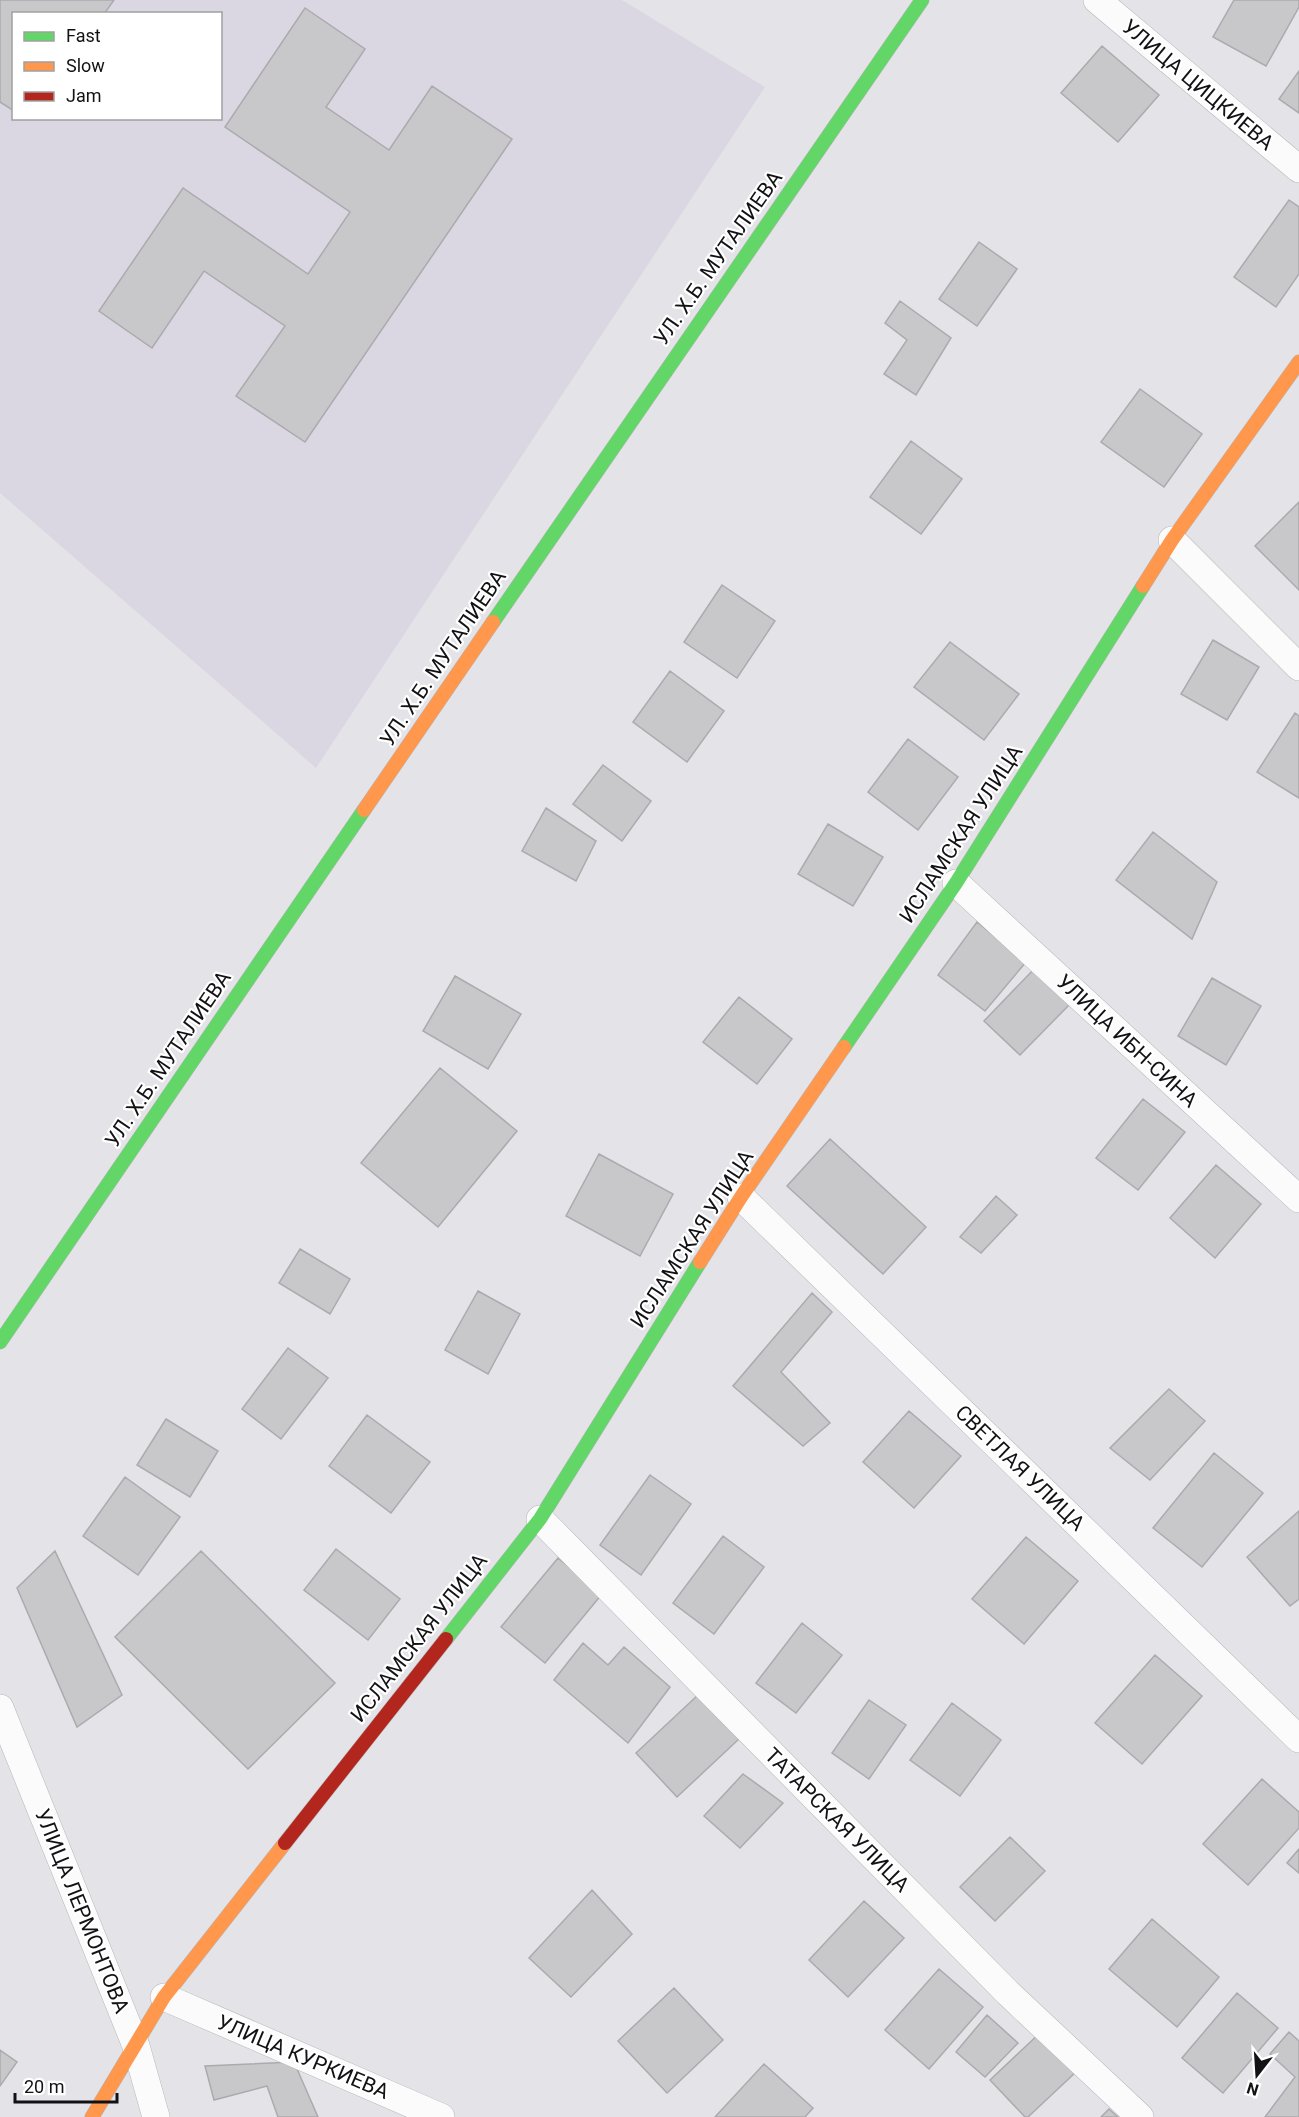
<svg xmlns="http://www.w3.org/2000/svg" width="1299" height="2117" viewBox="0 0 1299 2117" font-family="Roboto,sans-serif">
<rect width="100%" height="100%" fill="#e4e3e8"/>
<path fill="#dad7e2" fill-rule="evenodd" d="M0,0H622L765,87L316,768L0,493ZM14,14H220V118H14Z"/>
<path fill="#c8c8cb" stroke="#abaaae" stroke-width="1.5" d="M0,0H114L104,14H14V111L0,102Z
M1234,0H1299V7L1266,66L1213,37Z
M305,8L365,49L326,107L389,150L432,86L512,139L305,442L236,396L285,326L204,271L152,348L99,311L183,188L308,274L350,212L225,127Z
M1102,46L1159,95L1118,142L1061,93Z
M1299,71V113L1279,99Z
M1289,200L1299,207V274L1276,307L1234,277Z
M979,242L1017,269L977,326L939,299Z
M900,301L951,338L916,395L884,374L907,340L885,323Z
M1140,389L1202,434L1164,487L1101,442Z
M911,441L962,479L921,534L870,497Z
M1299,502V590L1255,546Z
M722,585L775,621L737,678L684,642Z
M1213,640L1259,667L1227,720L1181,694Z
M950,642L1019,694L984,740L914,687Z
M670,671L724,711L687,762L633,722Z
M1295,713L1299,716V798L1257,772Z
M908,739L958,777L918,830L868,792Z
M603,765L651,801L622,841L573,804Z
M546,808L596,841L576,881L522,851Z
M828,824L883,857L853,906L798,874Z
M1153,832L1217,882L1192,939L1116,880Z
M977,922L1026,962L985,1011L938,975Z
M1035,968L1071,1003L1020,1055L984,1021Z
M455,976L521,1014L488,1069L423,1031Z
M1212,978L1261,1006L1226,1065L1178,1036Z
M739,997L792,1039L757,1084L703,1042Z
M440,1068L517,1131L438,1227L361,1163Z
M1143,1099L1185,1132L1138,1190L1096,1158Z
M830,1139L926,1227L883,1274L787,1186Z
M599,1154L673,1194L640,1256L566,1216Z
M1216,1165L1261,1204L1215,1258L1170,1218Z
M996,1196L1017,1215L981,1253L960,1237Z
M300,1249L350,1279L330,1314L279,1283Z
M478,1291L520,1314L488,1374L445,1350Z
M812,1293L832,1312L781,1372L830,1423L803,1446L733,1386Z
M288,1348L328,1378L281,1439L242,1409Z
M1169,1389L1205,1421L1150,1480L1110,1448Z
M909,1411L961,1456L914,1508L863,1462Z
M367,1415L430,1462L391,1513L329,1466Z
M166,1419L218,1451L190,1497L137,1465Z
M1214,1453L1263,1493L1202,1567L1153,1528Z
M650,1475L691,1504L641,1575L600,1545Z
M125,1477L180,1517L138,1575L83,1536Z
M1299,1511V1599L1290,1606L1247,1557Z
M723,1536L764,1567L714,1634L673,1603Z
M1026,1537L1078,1581L1024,1644L972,1599Z
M336,1549L400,1599L368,1640L304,1590Z
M55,1551L122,1695L77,1727L17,1588Z
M201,1551L335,1683L248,1769L115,1637Z
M558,1558L602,1594L545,1663L501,1627Z
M802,1623L842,1655L796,1713L756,1683Z
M583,1643L608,1665L624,1647L670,1687L628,1743L554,1680Z
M1155,1655L1202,1696L1142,1764L1095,1723Z
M699,1694L740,1738L677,1797L636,1753Z
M869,1700L906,1725L869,1779L832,1753Z
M952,1703L1001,1740L960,1796L910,1760Z
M743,1774L783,1803L740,1848L704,1816Z
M1262,1779L1299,1812V1828L1248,1885L1203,1844Z
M1010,1837L1045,1871L995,1921L960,1887Z
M1299,1849V1873L1287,1863Z
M592,1890L632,1934L571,1997L529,1958Z
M864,1901L904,1938L848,1997L809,1960Z
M1152,1919L1219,1977L1177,2027L1109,1969Z
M939,1969L983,2007L929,2069L885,2030Z
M674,1988L723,2040L667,2093L618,2041Z
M1237,1993L1278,2028L1223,2093L1182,2058Z
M987,2015L1018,2043L985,2077L956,2052Z
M1041,2032L1077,2071L1028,2117H1025L990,2080Z
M1289,2032L1299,2041V2117H1265L1295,2077L1270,2054Z
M0,2050L17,2062L0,2086Z
M294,2062L318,2117H278L267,2086L214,2100L205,2066Z
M764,2064L813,2108L805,2117H715Z
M1109,2109L1118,2117H1101Z"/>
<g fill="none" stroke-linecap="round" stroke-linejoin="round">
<defs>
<path id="street" d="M1097,0L1299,169
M1172,540L1299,667
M956,883L1299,1199
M741,1197L1299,1739
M540,1519L1008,1993L1140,2117
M0,1708L136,2046L156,2117
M164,1997L441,2117"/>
<path id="fast" d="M493,622L922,0
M844,1047L956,883L1143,586
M0,1342L364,810
M446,1639L540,1519L700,1262"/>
<path id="slow" d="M1143,586L1172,540L1299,362
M364,810L493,622
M700,1262L741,1197L844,1047
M92,2117L164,1997L285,1843"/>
<path id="jam" d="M285,1843L446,1639"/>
</defs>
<use href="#street" stroke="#b6b6b9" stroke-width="28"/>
<use href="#fast" stroke="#b6b6b9" stroke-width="15"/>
<use href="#slow" stroke="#b6b6b9" stroke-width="15"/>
<use href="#jam" stroke="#b6b6b9" stroke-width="15"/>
<use href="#street" stroke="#fbfbfc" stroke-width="27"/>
<use href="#fast" stroke="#63d668" stroke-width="14"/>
<use href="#slow" stroke="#ff974d" stroke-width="14"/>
<use href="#jam" stroke="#b3261e" stroke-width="14"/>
</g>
<g text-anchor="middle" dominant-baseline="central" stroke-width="4.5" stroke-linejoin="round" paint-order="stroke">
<g font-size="21" fill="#121114" stroke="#fff">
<text transform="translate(1198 85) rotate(40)">УЛИЦА ЦИЦКИЕВА</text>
<text transform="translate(718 258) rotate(-55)">УЛ. Х.Б. МУТАЛИЕВА</text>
<text transform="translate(443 658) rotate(-56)">УЛ. Х.Б. МУТАЛИЕВА</text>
<text transform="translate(961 834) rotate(-57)">ИСЛАМСКАЯ УЛИЦА</text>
<text transform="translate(1127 1041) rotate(43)">УЛИЦА ИБН-СИНА</text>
<text transform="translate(168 1059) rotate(-56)">УЛ. Х.Б. МУТАЛИЕВА</text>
<text transform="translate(692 1239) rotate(-57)">ИСЛАМСКАЯ УЛИЦА</text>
<text transform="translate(1020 1468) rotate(44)">СВЕТЛАЯ УЛИЦА</text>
<text transform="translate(419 1638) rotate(-52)">ИСЛАМСКАЯ УЛИЦА</text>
<text transform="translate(837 1820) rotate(45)">ТАТАРСКАЯ УЛИЦА</text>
<text transform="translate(82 1911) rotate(68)">УЛИЦА ЛЕРМОНТОВА</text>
<text transform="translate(303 2057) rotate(23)">УЛИЦА КУРКИЕВА</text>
</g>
</g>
<rect x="12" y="12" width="210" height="108" fill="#ffffff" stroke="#a0a0a1" stroke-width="1.5"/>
<rect x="24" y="32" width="30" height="9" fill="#63d668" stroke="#a0a0a1" stroke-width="1.5"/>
<text x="66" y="42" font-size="18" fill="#121114">Fast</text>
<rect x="24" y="62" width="30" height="9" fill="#ff974d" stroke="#a0a0a1" stroke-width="1.5"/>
<text x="66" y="72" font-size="18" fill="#121114">Slow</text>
<rect x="24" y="92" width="30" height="9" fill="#b3261e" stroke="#a0a0a1" stroke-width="1.5"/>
<text x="66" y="102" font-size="18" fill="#121114">Jam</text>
<g transform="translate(1257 2075) rotate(197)" stroke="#ffffff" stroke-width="4.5" paint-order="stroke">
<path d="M0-4.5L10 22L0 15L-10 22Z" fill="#121114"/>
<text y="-9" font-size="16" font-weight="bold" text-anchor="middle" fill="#121114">N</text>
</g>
<path d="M15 2093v9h102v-9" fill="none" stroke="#121114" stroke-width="3"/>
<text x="24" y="2093" font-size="18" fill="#121114" stroke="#ffffff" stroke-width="4.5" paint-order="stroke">20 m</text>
</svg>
